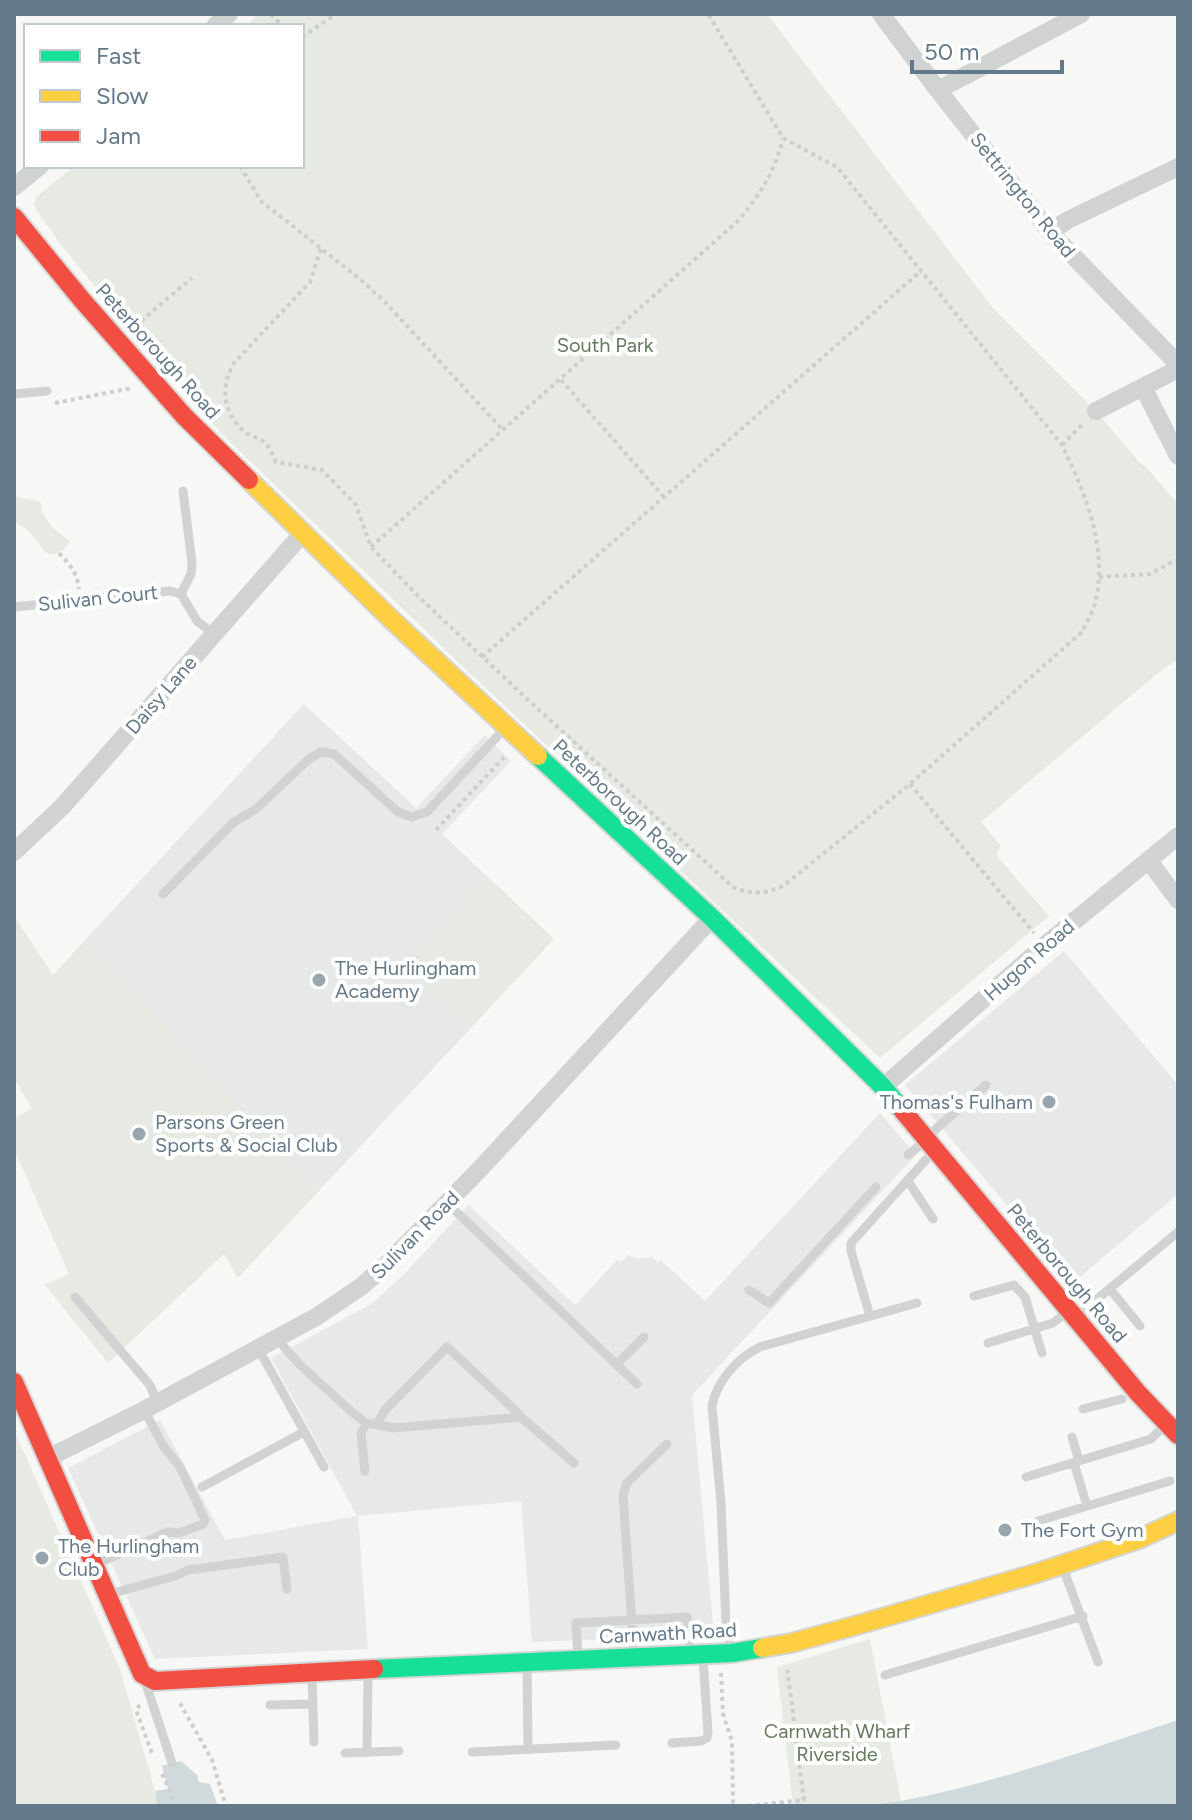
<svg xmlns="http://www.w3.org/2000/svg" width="1192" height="1820" viewBox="0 0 1192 1820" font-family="Figtree,sans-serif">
<rect width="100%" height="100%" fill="#f7f7f5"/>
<path fill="#e7e9e8" d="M304,704L416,808L485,735L511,761L442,834L554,939L317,1193L86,939Z
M1064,951L1178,1085V1194L1073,1283L905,1085Z
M880,1113L916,1155L692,1395L714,1635L532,1642L521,1501L358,1516L368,1649L155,1659L68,1468L160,1420L225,1540L357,1516L271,1358L373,1303L405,1273L469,1205L575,1305L617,1260L621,1262L628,1255L637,1259L652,1257L657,1262L661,1260L705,1301Z"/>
<path fill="#e6eae3" d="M258,14H767L993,308L1096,411L1140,463L1146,467L1178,504V659L1158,673L981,822L1001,846L996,855L1049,916L880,1058L459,663L226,438L157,362L61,245L37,211L34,203L36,197L74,166H302V26H246Z
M14,496L41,502C41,520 56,531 70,541L63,550L54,555L45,552L29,531L14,521Z
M488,877L554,939L469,1028L403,966Z
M14,916L53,975L86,939L317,1193L238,1278L224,1254L108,1363L45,1285L69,1274L14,1149V1119L32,1108L14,1079Z
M14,1430L120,1669L155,1791L157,1806H14Z
M870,1639L901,1801L844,1806H793L777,1667Z"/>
<path fill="#d0d9dc" d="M1178,1720V1806H844C865,1804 886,1804 906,1800C999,1782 1089,1749 1178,1720Z
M181,1761L197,1775L199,1782L210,1784L218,1806H157L155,1791L168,1789L162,1766Z"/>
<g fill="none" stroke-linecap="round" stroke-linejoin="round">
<defs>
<path id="fast" d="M538,756L712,918L883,1087L903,1111
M374,1669L732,1653L762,1648"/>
<path id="slow" d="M249,480L392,620L538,756
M762,1648L791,1643L854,1626L1034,1574L1139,1539L1178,1521"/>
<path id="jam" d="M14,217L82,300L184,416L249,480
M903,1111L1138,1393L1178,1435
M14,1382L142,1674L155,1681L374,1669"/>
</defs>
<use href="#fast" stroke="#d4d5d5" stroke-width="22"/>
<use href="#slow" stroke="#d4d5d5" stroke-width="22"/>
<use href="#jam" stroke="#d4d5d5" stroke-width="22"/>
<path stroke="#cccecf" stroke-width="4" stroke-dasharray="4 4" stroke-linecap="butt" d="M271,14L282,26
M302,37L336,14
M240,166L261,201L361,280L384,301L502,429
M321,249L310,282L235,362C219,386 223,414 245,432C252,437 262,438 267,445C271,450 273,456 276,462L322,470L356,505L371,547L420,598L528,700L733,887C751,895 765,894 783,886L910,784L1082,632C1086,623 1093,613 1095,603C1109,549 1085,493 1062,445L837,167L783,138L708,14
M135,326L192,278
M561,380L664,497
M55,403L132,388
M1062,445L1083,424
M371,547L739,220C761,193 774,173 783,139
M59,553C70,565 77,572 79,589
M1099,577L1150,574L1172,562L1178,560
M482,657L921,271
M910,784L1034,933
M436,830L506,755
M721,1673L723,1714L732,1741L733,1806
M180,1703L212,1760L226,1806
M140,1705L136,1710L153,1756
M162,1774L171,1792L172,1806
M748,1806L804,1800L787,1667"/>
<path stroke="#d1d2d2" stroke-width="9" d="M15,394L47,391
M181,594L191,574L192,563L183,491
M14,607L170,591L181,594L197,621L214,634
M163,894L234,822L256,809L309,759L321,752L334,754L398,812L412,817L427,812L505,728
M928,1136L986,1085
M908,1155L924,1142
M908,1181L933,1219
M447,1203L637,1384
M1110,1289L1140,1326
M749,1290L769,1303L876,1187
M974,1296L1014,1285L1025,1297L1042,1353
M75,1297L149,1384L158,1402
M1078,1315L1178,1232
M870,1316L851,1251V1243L932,1153
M278,1338L284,1347L301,1366L353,1413L366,1423L394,1428L521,1417L574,1463
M988,1343L1053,1323L1066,1313
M258,1348L324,1467
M617,1364L644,1337
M1083,1409L1122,1399
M376,1425L385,1410L447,1347L514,1409L521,1417
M1072,1437L1079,1461
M1074,1463L1087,1506
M365,1471L361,1433L366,1423
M1026,1477L1151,1439L1164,1426
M202,1487L304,1432
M1038,1521L1170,1481
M97,1564L167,1532L179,1533L203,1524L205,1520L180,1467L164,1447L144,1410
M1063,1568L1098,1662
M110,1594L175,1576L188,1570L283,1557L287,1589
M731,1650L726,1623L721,1503L712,1406C717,1381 737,1358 760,1347L917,1303
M634,1654L623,1495L627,1483L667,1444
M578,1657L576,1623L687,1617L691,1653
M527,1665L528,1750
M312,1675L314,1742
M885,1675L1083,1616
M145,1681L172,1763
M270,1705L313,1704
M672,1743L701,1741L707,1738L708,1732L703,1659
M472,1752L616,1745
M345,1753L399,1751
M367,1753L368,1673"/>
<path stroke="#d1d2d2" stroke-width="18" d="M881,14L938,90L1050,232L1178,364
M215,26L229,14
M938,90L1081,14
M14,187L40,166
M1050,232L1068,220L1178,167
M1143,387L1178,456
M1096,411L1178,369
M14,852L62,807L303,533
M1149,861L1178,900
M883,1087L1045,945L1178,836
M46,1459L144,1410L316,1317L362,1286L385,1266L480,1169L712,918"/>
<use href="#fast" stroke="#16e098" stroke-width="18"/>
<use href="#slow" stroke="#ffcf43" stroke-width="18"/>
<use href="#jam" stroke="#f24e42" stroke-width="18"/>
</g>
<g fill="#97a5af" stroke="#fff" stroke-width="3">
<circle cx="319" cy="980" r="8"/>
<circle cx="1049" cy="1102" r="8"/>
<circle cx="139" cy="1134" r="8"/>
<circle cx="1005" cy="1530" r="8"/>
<circle cx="42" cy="1558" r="8"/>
</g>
<g text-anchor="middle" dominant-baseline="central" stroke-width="8" stroke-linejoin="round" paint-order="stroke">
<g font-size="20" fill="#647989" stroke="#fff">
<text transform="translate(1023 195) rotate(51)">Settrington Road</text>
<text transform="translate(158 351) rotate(48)">Peterborough Road</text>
<text transform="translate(98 598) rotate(-6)">Sulivan Court</text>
<text transform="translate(161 695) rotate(-49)">Daisy Lane</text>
<text transform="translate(620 802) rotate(43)">Peterborough Road</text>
<text transform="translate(1029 960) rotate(-41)">Hugon Road</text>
<text transform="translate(415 1235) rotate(-45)">Sulivan Road</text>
<text transform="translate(1067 1273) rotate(50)">Peterborough Road</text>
<text transform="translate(668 1633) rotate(-3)">Carnwath Road</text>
</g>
<g font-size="20" fill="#657a5f" stroke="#fff">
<text x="605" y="345">South Park</text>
<text x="837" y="1731">Carnwath Wharf<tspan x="837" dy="23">Riverside</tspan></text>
</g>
<g font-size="20" fill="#647989" stroke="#fff" text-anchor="start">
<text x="335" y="968">The Hurlingham<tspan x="335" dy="23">Academy</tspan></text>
<text x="1033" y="1102" text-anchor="end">Thomas's Fulham</text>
<text x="155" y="1122">Parsons Green<tspan x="155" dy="23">Sports &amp; Social Club</tspan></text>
<text x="1021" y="1530">The Fort Gym</text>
<text x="58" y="1546">The Hurlingham<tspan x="58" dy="23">Club</tspan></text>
</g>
</g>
<rect width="1192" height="1820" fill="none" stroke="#647989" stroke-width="32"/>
<rect x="24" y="24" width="280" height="144" fill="#ffffff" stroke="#c1c9d0" stroke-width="2"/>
<rect x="40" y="50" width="40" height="12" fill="#16e098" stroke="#c1c9d0" stroke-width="2"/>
<text x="96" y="64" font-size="24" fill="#647989">Fast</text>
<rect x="40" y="90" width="40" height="12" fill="#ffcf43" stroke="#c1c9d0" stroke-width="2"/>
<text x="96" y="104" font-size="24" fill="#647989">Slow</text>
<rect x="40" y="130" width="40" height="12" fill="#f24e42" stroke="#c1c9d0" stroke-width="2"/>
<text x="96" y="144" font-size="24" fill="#647989">Jam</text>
<path d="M912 60v12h150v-12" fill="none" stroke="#647989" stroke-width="4"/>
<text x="924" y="60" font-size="24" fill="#647989" stroke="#ffffff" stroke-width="6" paint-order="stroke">50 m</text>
</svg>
